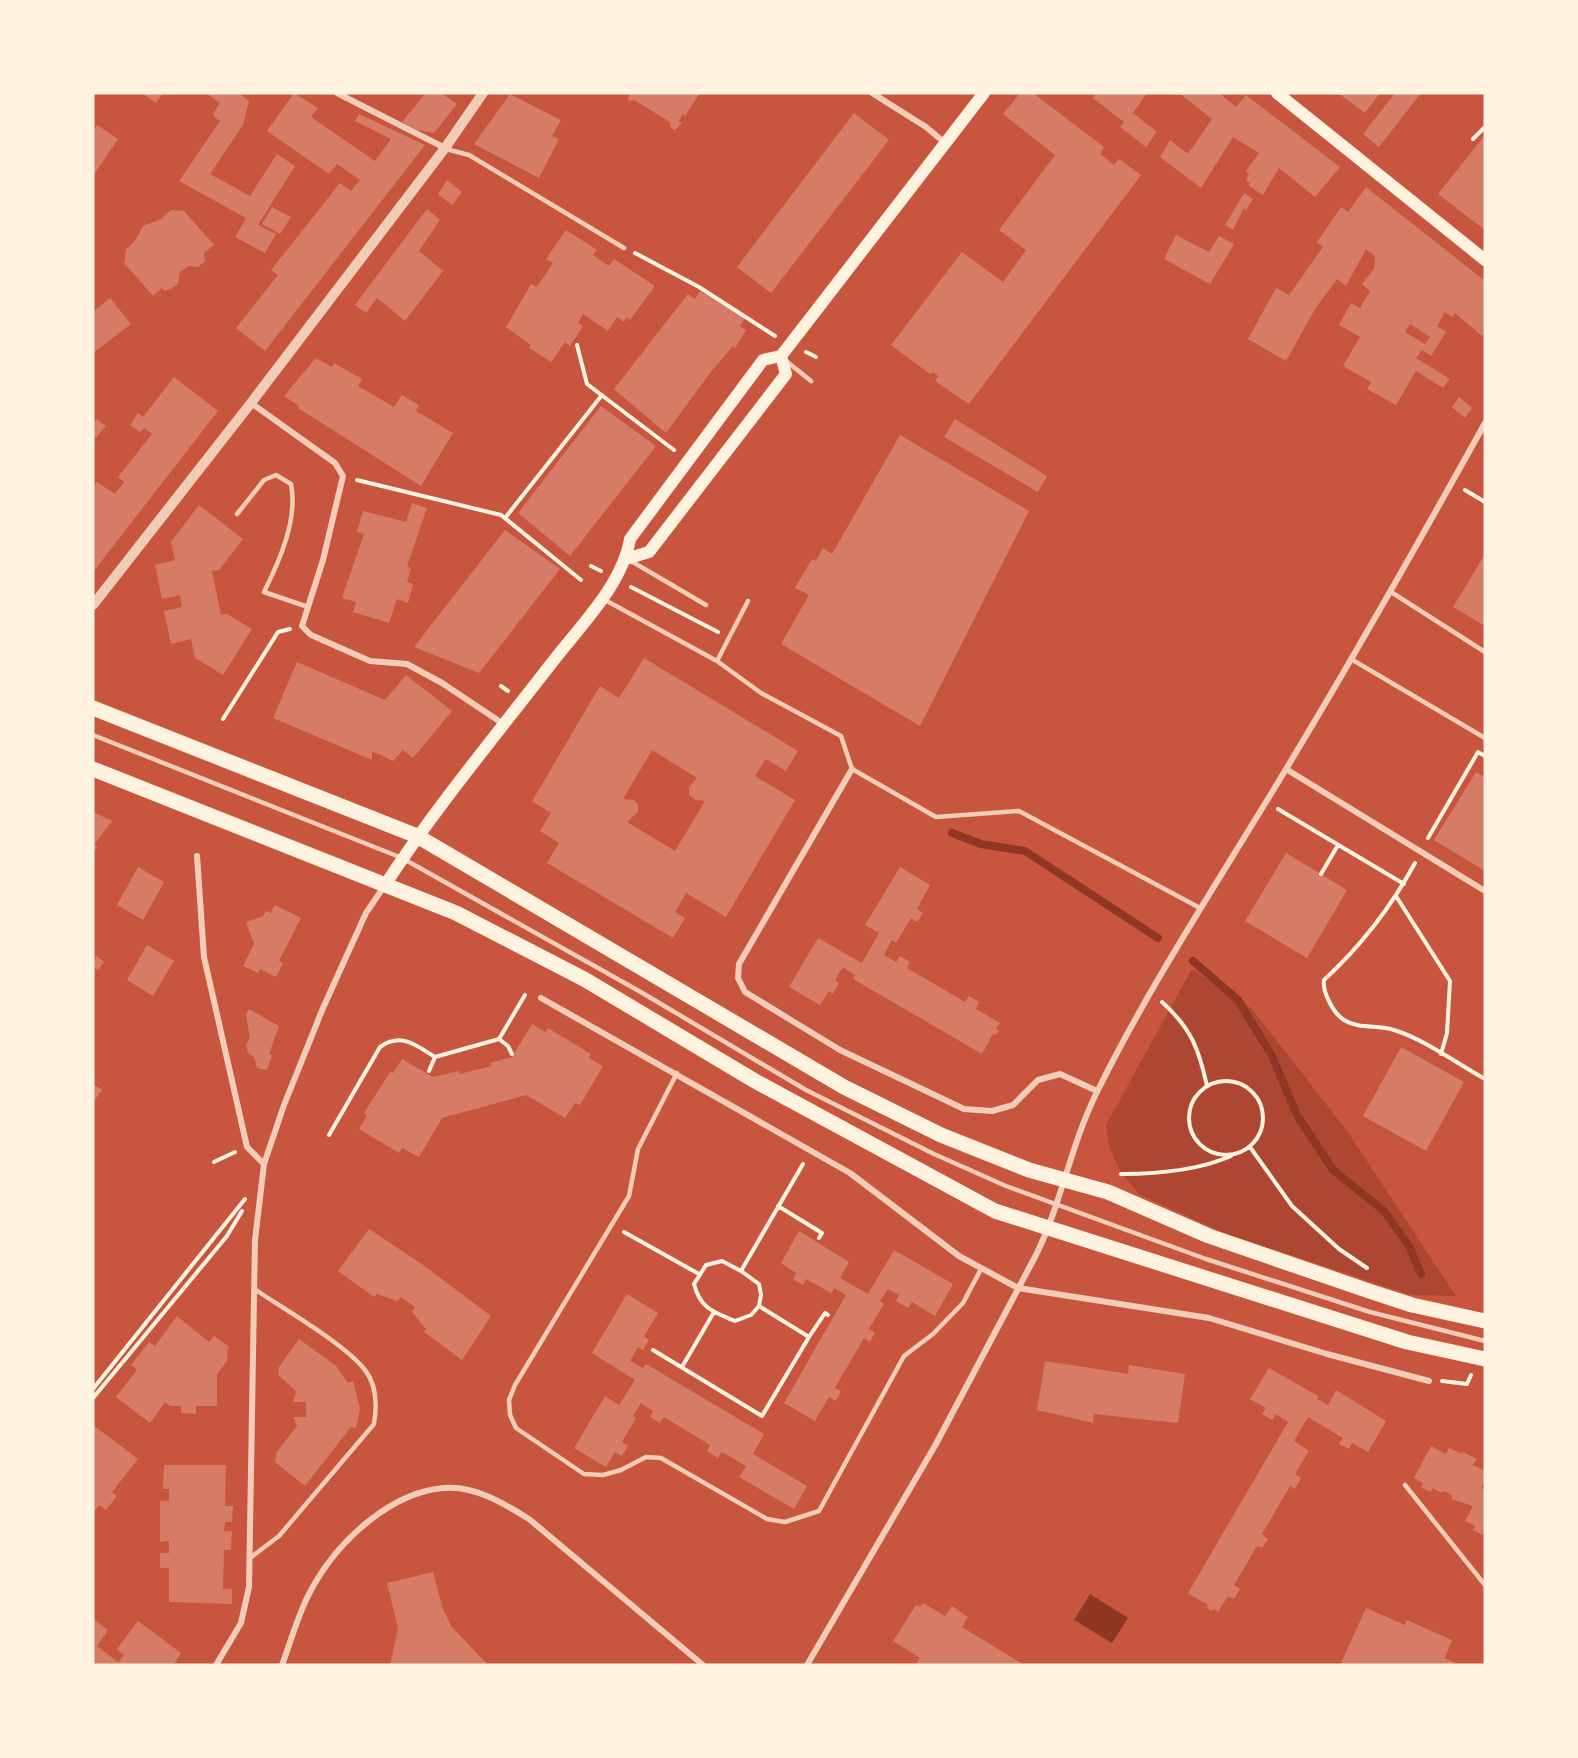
<svg xmlns="http://www.w3.org/2000/svg" width="1578" height="1758" viewBox="0 0 1578 1758" font-family="'PT Sans Narrow',sans-serif">
<rect width="100%" height="100%" fill="#c8553d"/>
<path fill="#ae4732" d="M1192,969L1252,1009L1347,1131L1456,1296L1411,1295L1224,1233L1139,1194L1119,1169L1109,1146L1106,1125Z"/>
<path fill="#8f3625" d="M1090,1594L1128,1618L1112,1643L1074,1620Z"/>
<g fill="none" stroke-linecap="round" stroke-linejoin="round">
<path stroke="#8f3625" stroke-width="8" d="M952,833L981,844L1025,851L1158,938
M1193,961L1238,1000L1272,1056L1297,1115L1333,1170L1384,1211L1409,1246L1421,1274"/>
</g>
<path fill="#d67c66" fill-rule="evenodd" d="M142,93H163L156,103Z
M206,93H239L249,101L243,125L210,174L250,196L277,154L295,166L258,225L276,234L265,253L235,237L246,218L179,181L220,121L214,117V112L220,103Z
M294,93L318,108L311,117L375,161L391,139L355,121L359,114L425,145L265,351L236,328L278,275L271,270L340,183L351,191L360,180L337,164L329,174L267,131Z
M426,93H441L457,104L434,133L417,130L402,122Z
M630,93L634,94L700,93L685,116L683,114L679,121L682,123L675,130L671,128L670,122L634,100L628,101Z
M1020,93H1033L1104,147L1100,154L1114,165L1119,159L1141,175L969,404L935,381L938,376L933,372L930,374L891,345L962,252L1003,282L1026,250L999,230L1055,155L1003,114Z
M1096,93H1147L1133,113L1157,132L1146,147L1120,127L1124,122L1093,98Z
M1179,93H1219L1236,107L1246,95L1340,167L1315,197L1279,168L1263,195L1249,186L1250,183L1246,180L1249,174L1246,171L1259,153L1233,137L1201,188L1160,157L1170,140L1188,154L1212,119Z
M1338,93H1380L1365,113Z
M1395,93H1421L1379,147L1363,134Z
M510,94L561,120L552,136L559,139L539,178L474,144Z
M854,113L889,140L771,293L737,267Z
M97,125L118,139L93,176V131Z
M1485,135V230L1438,194Z
M447,180L462,192L452,205L438,194Z
M1366,187L1485,281V331L1482,336L1455,313L1452,317L1445,312L1437,326L1446,332L1431,356L1422,350L1416,358L1450,379L1443,388L1416,371L1396,405L1367,389L1371,382L1343,366L1360,337L1339,325L1351,303L1360,308L1370,291L1362,284L1374,269L1375,256L1366,249L1346,286L1337,279L1315,309L1286,361L1248,339L1276,288L1289,295L1323,247L1317,242L1341,207L1348,212ZM1410,324L1430,337L1425,344L1405,332Z
M1244,193L1253,199L1246,210L1243,209L1233,230L1225,225Z
M272,207L291,217L280,234L262,224Z
M427,209L440,220L419,251L443,271L405,321L377,298L366,313L355,305Z
M171,210L184,211L214,245L204,253L205,261L198,267L189,266L180,272L178,284L171,289L164,291L162,288L153,296L124,263L126,249L135,241L143,226L161,219Z
M566,230L597,250L593,255L609,266L614,259L655,286L630,320L627,317L624,322L617,317L608,331L583,314L578,323L583,326L570,346L565,342L551,362L529,348L531,345L506,327L531,284L537,287L553,263L546,259Z
M1176,235L1209,252L1219,236L1234,244L1210,284L1164,259Z
M700,291L745,318L740,326L746,330L735,348L733,346L710,373L666,433L614,389L688,294L695,299Z
M110,298L131,324L93,353V312Z
M316,358L332,367L334,363L362,379L358,386L394,407L402,395L419,405L416,411L453,433L421,486L298,408L299,406L284,396Z
M174,377L218,411L93,572V488L97,482L115,494L124,482L118,477L152,434L144,428L140,432L130,425L138,413L143,417Z
M1459,397L1472,408L1465,418L1452,407Z
M601,406L656,446L570,556L518,513Z
M97,419L106,426L96,438L93,435V424Z
M955,419L1047,476L1038,492L944,437Z
M900,435L1029,511L920,726L781,644L809,595L795,588L812,559L816,561L823,548L832,554Z
M412,503L427,508L407,566L411,568L407,582L413,584L408,603L397,599L389,623L353,612L356,602L342,598L364,534L357,532L363,511L406,522Z
M199,505L243,539L219,570L212,571L221,615L227,614L252,629L223,675L195,658L191,639L171,644L164,611L182,607L180,595L162,599L155,565L175,560L171,542Z
M505,530L560,569L479,673L414,647Z
M1485,554V626L1453,607Z
M644,658L798,751L786,771L766,759L755,776L795,800L726,917L686,893L675,912L685,918L673,938L547,863L559,843L540,831L551,813L532,801L600,686L619,698ZM652,750L697,778L689,787V795L696,800L705,801L675,851L627,822L638,812V805L634,800L623,799Z
M297,662L385,700L406,675L452,711L413,758L403,750L393,761L372,751V760L273,718Z
M1476,772L1485,777V871L1434,840Z
M93,812L112,821L94,845L97,847L93,853Z
M1286,853L1347,890L1307,958L1245,921Z
M138,867L164,882L143,920L117,905Z
M900,867L930,885L917,909L923,913L917,922L911,918L896,943L892,940L884,955L896,962L900,956L910,962L907,968L965,1002L969,996L979,1002L976,1009L1000,1023L996,1029L999,1031L996,1035L993,1034L982,1054L853,979L855,975L843,967L835,980L839,983L833,994L829,991L820,1005L789,987L818,938L862,963L879,933L865,925Z
M275,905L301,918L279,961L283,963L276,977L260,969L258,973L243,966L254,944L246,922L263,916L266,911L271,913Z
M147,945L174,961L153,996L127,980Z
M96,956L104,962L98,970L93,967Z
M249,1009L279,1026L269,1054L272,1055L267,1070L257,1068L254,1057L248,1053L246,1045L250,1038L246,1015Z
M532,1024L545,1032L548,1028L591,1054L589,1058L603,1066L580,1105L575,1103L565,1118L526,1095L442,1118L419,1157L402,1148L399,1153L359,1129L367,1116L364,1113L390,1072L393,1073L402,1059L433,1077L459,1071L460,1074L491,1066L490,1063L512,1057Z
M1401,1047L1464,1082L1426,1151L1363,1116Z
M93,1084L102,1090L93,1102Z
M369,1229L423,1265L491,1316L462,1360L424,1332L426,1329L412,1312L415,1307L401,1297L397,1301L377,1294L374,1297L338,1271Z
M799,1231L849,1262L840,1278L868,1294L894,1250L953,1284L935,1316L912,1302L908,1308L896,1301L899,1295L888,1289L880,1301L884,1304L869,1329L875,1332L870,1342L864,1338L835,1388L841,1391L836,1401L829,1397L815,1421L784,1403L846,1295L834,1288L831,1293L806,1279L803,1285L793,1279L796,1273L781,1263Z
M627,1294L658,1313L644,1336L649,1340L643,1350L638,1347L630,1361L643,1368L646,1364L764,1434L753,1454L807,1486L794,1509L739,1477L746,1466L722,1452L718,1458L707,1451L710,1445L664,1417L660,1423L650,1417L653,1411L641,1403L633,1416L636,1418L622,1442L628,1446L622,1456L615,1452L606,1467L574,1448L605,1396L619,1405L635,1380L592,1353Z
M177,1316L209,1342L214,1336L228,1346L227,1361L217,1374V1406H196V1414L181,1413V1406H170L165,1402L150,1423L116,1397L137,1370L131,1365L149,1342L155,1346Z
M299,1339L336,1366L348,1383L353,1381L360,1409L356,1428L351,1427L305,1486L275,1462L276,1453L297,1426L293,1417H306V1402H293L296,1391L278,1375L279,1367Z
M1045,1361L1128,1374L1129,1365L1185,1374L1178,1423L1094,1414L1093,1423L1037,1410Z
M1269,1368L1318,1396L1317,1399L1328,1405L1336,1390L1386,1421L1368,1452L1352,1443L1349,1449L1339,1444L1343,1438L1308,1417L1294,1441L1309,1451L1295,1474L1301,1478L1295,1489L1290,1486L1262,1534L1268,1539L1262,1548L1257,1546L1234,1585L1240,1589L1234,1599L1228,1596L1218,1612L1214,1609L1212,1611L1207,1608L1208,1605L1188,1593L1288,1422L1276,1414L1272,1420L1262,1414L1266,1408L1250,1399Z
M93,1425L138,1459L112,1492L117,1496L106,1510L99,1505L93,1513Z
M1431,1446L1446,1454L1449,1448L1462,1454L1463,1452L1477,1459L1473,1465L1485,1471V1480L1481,1488L1485,1490V1530L1482,1535L1473,1530L1475,1526L1465,1521L1473,1506L1451,1499L1453,1496L1444,1491L1442,1493L1432,1488L1431,1492L1421,1487L1423,1483L1414,1478Z
M164,1465H226L225,1506H233L232,1522H225L224,1531H232L231,1550H224L223,1589H232V1604L169,1602V1568H160V1553H169V1541L160,1542V1501H169V1489H163Z
M433,1572L443,1609L451,1626L488,1665H390L398,1628L387,1583Z
M923,1603L945,1616L952,1606L968,1617L962,1627L1024,1665H915L920,1658L893,1641L916,1605L920,1607Z
M1366,1608L1405,1625L1407,1620L1452,1640L1445,1658L1460,1665H1340Z
M93,1619L108,1630L97,1646L118,1662L124,1655L117,1649L138,1621L181,1653L173,1665H93Z"/>
<g fill="none" stroke-linecap="round" stroke-linejoin="round">
<path stroke="#fff3e0" stroke-width="4" d="M1473,139L1485,127
M635,253L699,287L775,336
M577,345L587,384L674,450
M806,352L816,357
M357,480L501,515L581,580
M1465,490L1485,502
M505,518L602,395
M591,566L601,571
M631,587L718,632
M501,686L508,691
M223,719L278,632L290,629
M1278,809L1404,884
M1428,838L1478,752L1485,756
M1415,863C1390,909 1362,945 1324,980C1322,992 1334,1014 1344,1020C1360,1030 1378,1024 1394,1030C1426,1040 1456,1063 1485,1079
M1321,874L1338,845
M1396,896L1450,981L1447,1033L1441,1054
M1162,1002C1191,1028 1199,1049 1207,1086
M499,1039L508,1046L512,1054
M429,1071L435,1057
M1189 1118a37 37 0 1 1 74 0a37 37 0 1 1-74 0Z
M329,1135L380,1047C401,1032 416,1045 435,1057L499,1039L525,995
M1250,1147L1292,1206L1339,1249L1367,1268
M214,1162L235,1152
M1121,1174C1156,1174 1199,1170 1231,1156
M778,1206L822,1233L819,1238
M624,1232L699,1274
M741,1271L722,1261L706,1265L694,1284C700,1308 713,1312 735,1321L751,1315L759,1306
M809,1337L825,1313L828,1315
M653,1350L762,1416L809,1337L759,1306L761,1295L759,1284L741,1271L803,1164
M682,1367L714,1312
M1442,1381L1467,1384L1471,1375
M93,1389L245,1199
M93,1398L227,1236L242,1211"/>
<path stroke="#f1ccb7" stroke-width="4.5" d="M446,149L469,155L624,248
M785,360L811,381
M237,514L264,480L276,475L291,484C298,519 280,560 264,592L308,607
M631,561L706,605
M1391,592L1485,652
M605,600L717,661L761,693L841,736L852,769L936,817L1019,811L1200,908
M1351,659L1485,738
M717,661L748,601
M93,735L402,858L639,991L806,1090L934,1154L1006,1186L1206,1259L1370,1312L1485,1341
M677,1073L638,1149L629,1196L515,1385L509,1400L510,1415L516,1428L584,1474L603,1475L621,1470L646,1457L661,1458L767,1519L785,1522L819,1511L904,1356L933,1334L963,1303L981,1269
M1405,1485L1485,1585
M250,1558L279,1536L374,1424C377,1406 377,1385 365,1370C345,1344 285,1310 256,1290"/>
<path stroke="#f1ccb7" stroke-width="6" d="M337,93L445,148
M872,93L926,127L945,143
M251,403L335,463L343,476L323,560L302,626L311,635L370,661L407,664L442,683L505,725
M852,769L739,964L738,978L745,992L840,1050L964,1109L992,1111L1013,1105L1038,1080L1060,1074L1097,1091
M1286,769L1485,891
M197,856L204,957L247,1147L264,1164
M541,998L850,1173L959,1256L1018,1288L1209,1318L1327,1354L1429,1381
M216,1665L241,1623L249,1587L255,1240L264,1164L284,1105L323,1008L366,913L385,885
M282,1665C292,1638 300,1608 315,1583C340,1540 391,1492 444,1488C474,1485 505,1504 529,1519L703,1665
M807,1665L936,1444L1036,1255C1062,1202 1071,1143 1098,1090C1147,991 1208,897 1266,802C1342,678 1414,551 1485,423"/>
<path stroke="#f1ccb7" stroke-width="10" d="M93,605L251,403L445,148L483,93"/>
<path stroke="#fff3e0" stroke-width="12" d="M1277,93L1485,260
M626,559L649,552L786,374L781,356
M385,885C434,810 492,740 547,669C576,630 622,587 630,539L763,360L781,356L984,93"/>
<path stroke="#fff3e0" stroke-width="15" d="M93,708L417,836L844,1087L941,1135L1029,1170L1108,1192L1209,1236L1369,1291L1412,1305L1485,1321
M93,769L456,913L584,979L755,1081L995,1211L1407,1342L1485,1359"/>
</g>
<rect width="1578" height="1758" fill="none" stroke="#fff3e0" stroke-width="189"/>
</svg>
